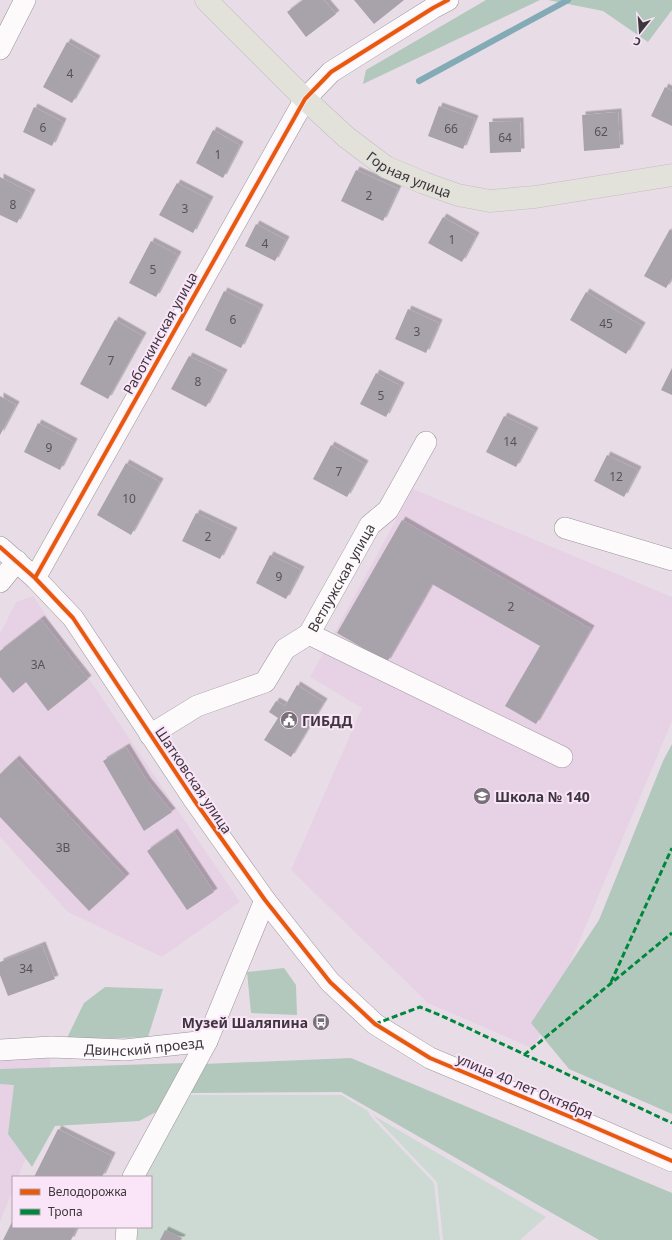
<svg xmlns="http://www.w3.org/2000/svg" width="672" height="1240" viewBox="0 0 672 1240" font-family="'Noto Sans',sans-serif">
<defs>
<filter id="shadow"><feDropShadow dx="3.5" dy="-3.5" stdDeviation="0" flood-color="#0004"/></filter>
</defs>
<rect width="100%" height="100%" fill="#e8dde7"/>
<path fill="#e6d2e4" d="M413,489L672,597V721L534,1049L428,1003L291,870L362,708L310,677Z
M33,596L240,902L162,957L68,912L0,837V634L16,602Z
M51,1047L48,1105L18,1177H13V1190L0,1221V1050Z"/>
<path fill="#ccdad3" d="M185,1095H341L368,1111L372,1118L434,1183L440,1240H133L134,1227H151V1177H142Z
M373,1115L546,1217L520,1240H443L437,1182Z"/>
<path fill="#b2c8bc" d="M486,0H540L363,84L366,70Z
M548,0H672V10L648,42L603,11Z
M672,744V1114L569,1069L531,1023L599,920L663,761Z
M284,968L296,985L297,1015L251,1013L247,972Z
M105,987L163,989L148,1037L66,1040L84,1003Z
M351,1058L672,1193V1240H599L341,1092L190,1093L203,1064Z
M184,1063L164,1108L139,1121L55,1126L32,1167L8,1134L14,1085L0,1084V1069Z"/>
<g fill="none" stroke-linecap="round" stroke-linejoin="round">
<path stroke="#82abb6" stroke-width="6" d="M419,81L568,0"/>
</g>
<path fill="#a8a2ab" filter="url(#shadow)" d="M303,0H324L336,14L306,37L287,12Z
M354,0H404L374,24Z
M67,42L97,59L72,103L43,87Z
M665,87L672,91V126L651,116Z
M439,106L475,119L463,149L428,136Z
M34,107L63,122L52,146L23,132Z
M618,112L620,148L584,151L582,115Z
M520,121L521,152L490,153L489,122Z
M213,130L240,145L223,178L196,163Z
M356,170L398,189L383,221L341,201Z
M0,177L32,193L17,223L0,215Z
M177,183L210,200L193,233L159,215Z
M443,217L476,236L462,262L428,243Z
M256,224L286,240L275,261L245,246Z
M670,229L672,231V278L666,288L644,276Z
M151,241L178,255L156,297L129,283Z
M224,291L260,308L241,348L205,330Z
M586,292L642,326L626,354L570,320Z
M408,309L439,323L426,353L395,339Z
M115,320L143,336L108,399L80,384Z
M189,356L224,373L206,407L171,389Z
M672,368V395L661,390Z
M376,373L401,386L386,417L360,404Z
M0,396L16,405L0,435Z
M504,416L535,431L516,467L486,452Z
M38,423L74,442L60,470L24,452Z
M331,445L365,464L347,497L313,479Z
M607,455L638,470L624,497L594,481Z
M126,463L160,482L131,535L97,515Z
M196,513L234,531L220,559L182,541Z
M402,520L591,629L536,724L505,706L540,646L432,584L387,662L337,633Z
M270,555L301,570L286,599L256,583Z
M41,619L88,679L48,711L26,682L13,693L0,677V651Z
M297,685L324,702L291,757L264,740L278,718L269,712L276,701L285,706Z
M126,747L147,781L172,812L144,831L103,761Z
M16,759L126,877L89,911L0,817V774Z
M174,832L214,892L187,910L147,851Z
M42,945L55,979L8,996L0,975V962Z
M58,1129L112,1156L102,1177H34Z
M13,1220V1227H77L71,1240H3Z
M165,1230L182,1238L181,1240H160Z"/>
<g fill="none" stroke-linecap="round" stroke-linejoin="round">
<defs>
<g id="minor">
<path d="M0,49L25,0"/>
<path d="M565,528L672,560"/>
<path d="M0,547L35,578L73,618L194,800L265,900L330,982L375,1024L430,1058L573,1118L672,1161"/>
<path d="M35,578L305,99L331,72L433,8L448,0"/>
<path d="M0,582L17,561"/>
<path d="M309,634L562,757"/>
<path id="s1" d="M150,735L197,706L265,682L285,649L309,634L370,525L388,510L426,442"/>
<path id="s2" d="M0,1050L51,1047L125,1050L207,1041"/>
<path d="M133,1177L207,1041L265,900"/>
<path d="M126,1240L127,1227"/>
</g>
<g id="major">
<path id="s3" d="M206,0L305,99L346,137L386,167L424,183L458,195L490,201L535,197L672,175"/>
</g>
</defs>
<use href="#minor" stroke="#9c949b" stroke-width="22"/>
<use href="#major" stroke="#c2bcc1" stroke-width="23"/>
<use href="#minor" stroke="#fcfafb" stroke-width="21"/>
<use href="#major" stroke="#e3e2da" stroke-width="22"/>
<path stroke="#00873e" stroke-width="3" stroke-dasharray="6 3" stroke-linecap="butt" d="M611,982L672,848
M375,1024L420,1007L442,1016L672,1123
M524,1055L672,933"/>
<defs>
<path id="cycleway" d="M0,547L35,578L73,618L194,800L265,900L330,982L375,1024L430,1058L573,1118L672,1161
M35,578L305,99L331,72L433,8L448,0"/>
</defs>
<use href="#cycleway" stroke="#fae5f8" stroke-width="6"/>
<use href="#cycleway" stroke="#e8590c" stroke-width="4"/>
</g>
<defs>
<symbol id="civic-disc" viewBox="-11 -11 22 22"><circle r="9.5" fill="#7a7079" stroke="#fae5f8"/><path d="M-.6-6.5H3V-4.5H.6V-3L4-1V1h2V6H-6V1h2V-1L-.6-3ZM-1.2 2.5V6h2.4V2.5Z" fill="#fff"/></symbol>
<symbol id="school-disc" viewBox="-11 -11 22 22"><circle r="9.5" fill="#7a7079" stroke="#fae5f8"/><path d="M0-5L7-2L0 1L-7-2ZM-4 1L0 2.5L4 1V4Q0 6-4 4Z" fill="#fff"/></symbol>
<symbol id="bus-disc" viewBox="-11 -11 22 22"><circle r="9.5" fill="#7a7079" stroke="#fae5f8"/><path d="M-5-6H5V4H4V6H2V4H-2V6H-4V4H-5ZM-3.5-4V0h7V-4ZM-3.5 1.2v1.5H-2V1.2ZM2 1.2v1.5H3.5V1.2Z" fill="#fff"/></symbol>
</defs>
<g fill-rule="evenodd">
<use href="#civic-disc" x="279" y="710" width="20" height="20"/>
<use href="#school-disc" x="472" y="786" width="20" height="20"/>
<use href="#bus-disc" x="311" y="1012" width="20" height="20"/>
</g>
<g text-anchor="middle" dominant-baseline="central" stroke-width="4" stroke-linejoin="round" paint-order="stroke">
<g font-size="12" fill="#585159">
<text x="70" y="73">4</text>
<text x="43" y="127">6</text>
<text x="451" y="128">66</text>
<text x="601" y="131">62</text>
<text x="505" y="137">64</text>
<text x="218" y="154">1</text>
<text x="369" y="195">2</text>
<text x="13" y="204">8</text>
<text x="185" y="208">3</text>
<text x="452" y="239">1</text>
<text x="265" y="243">4</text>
<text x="153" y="269">5</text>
<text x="233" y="319">6</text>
<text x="606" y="323">45</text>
<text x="417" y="331">3</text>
<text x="111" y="360">7</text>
<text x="198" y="381">8</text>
<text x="381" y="395">5</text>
<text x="510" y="441">14</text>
<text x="49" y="447">9</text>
<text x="339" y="471">7</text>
<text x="616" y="476">12</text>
<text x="129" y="498">10</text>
<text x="208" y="536">2</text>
<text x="279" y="576">9</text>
<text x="511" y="606">2</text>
<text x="38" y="664">3А</text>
<text x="63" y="847">3В</text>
<text x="26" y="968">34</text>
</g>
<g font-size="14" fill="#3e363e" stroke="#fae5f8">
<text stroke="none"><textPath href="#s3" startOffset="270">Горная улица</textPath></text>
<text transform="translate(160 333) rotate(-61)">Работкинская улица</text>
<text stroke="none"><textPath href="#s1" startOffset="259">Ветлужская улица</textPath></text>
<text transform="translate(194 780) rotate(56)">Шатковская улица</text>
<text stroke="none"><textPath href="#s2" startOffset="144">Двинский проезд</textPath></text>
<text transform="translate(525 1086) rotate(23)">улица 40 лет Октября</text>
</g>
<g font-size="14" font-weight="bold" fill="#3e363e" stroke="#fae5f8" text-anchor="start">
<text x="302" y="720">ГИБДД</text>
<text x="495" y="796">Школа № 140</text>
<text x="308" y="1022" text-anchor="end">Музей Шаляпина</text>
</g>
</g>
<rect x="12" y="1176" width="140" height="52" fill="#fae5f8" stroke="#af9fae"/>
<rect x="20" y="1189" width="20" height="6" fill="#e8590c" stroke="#af9fae"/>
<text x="48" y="1196" font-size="12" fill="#3e363e">Велодорожка</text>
<rect x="20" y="1209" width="20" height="6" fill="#00873e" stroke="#af9fae"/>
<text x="48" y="1216" font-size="12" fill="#3e363e">Тропа</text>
<g transform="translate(640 32) rotate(197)" stroke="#fae5f8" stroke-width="3" paint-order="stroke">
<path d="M0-3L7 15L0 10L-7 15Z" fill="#3e363e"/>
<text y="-6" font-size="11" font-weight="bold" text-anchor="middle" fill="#3e363e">С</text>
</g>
</svg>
